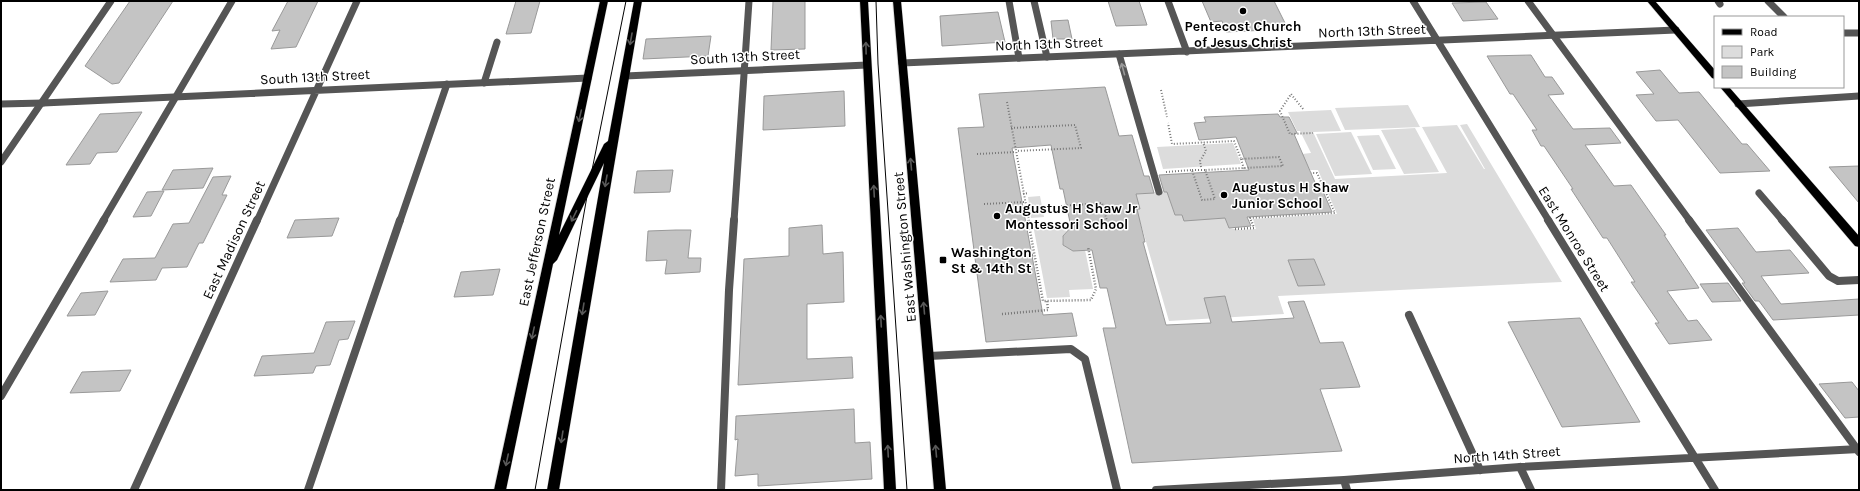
<svg xmlns="http://www.w3.org/2000/svg" width="1860" height="491" viewBox="0 0 1860 491" font-family="Karla,sans-serif">
<rect width="100%" height="100%" fill="#fff"/>
<path fill="#dcdcdc" d="M1408,105L1420,127L1345,130L1335,108Z
M1331,110L1341,131L1313,132L1335,179L1447,173L1422,127L1457,125L1484,169H1485L1460,125L1467,124L1562,282L1278,296L1284,314L1169,321L1140,221L1119,222L1116,210L1140,209L1136,194L1167,192L1175,215L1225,218L1229,228L1240,230L1256,229L1253,219L1337,214L1318,170H1310L1302,154L1311,153L1300,131H1297L1288,112Z
M1415,128L1439,172L1404,174L1381,130Z
M1351,132L1372,174L1335,176L1316,134Z
M1379,135L1396,169L1373,170L1357,136Z
M1233,143L1241,164L1163,169L1157,147Z
M1040,196L1044,217L1031,218L1028,197Z
M1064,223L1066,232C1062,236 1062,239 1063,245L1073,251L1085,250L1093,289L1069,290L1070,297L1047,298L1033,225Z"/>
<path fill="#c4c4c4" stroke="#999" d="M130,1H173L119,83L112,84L85,66Z
M288,1H318L296,47L271,49L280,30L272,31Z
M516,1H540L531,33L506,34Z
M773,1H805V49L771,50Z
M1108,1H1139L1147,25L1116,26Z
M1202,1H1274L1288,29L1226,32L1222,21L1211,22Z
M1486,2L1498,19L1463,21L1452,3Z
M998,12L1005,42L942,46L940,16Z
M1068,20L1072,39H1053L1051,21Z
M711,36L708,56L643,59L646,39Z
M1531,55L1545,77H1552L1564,94L1548,95L1573,129L1610,128L1621,143L1585,145L1614,186L1631,185L1666,235H1664L1699,288L1667,291L1688,321L1697,320L1712,340L1669,344L1655,323H1659L1631,282H1635L1607,238H1603L1571,189H1573L1544,146H1541L1532,130H1537L1513,94H1510L1487,56Z
M1660,70L1679,93L1699,92L1742,144H1747L1770,171L1720,173L1678,120L1656,121L1636,95L1654,94L1636,72Z
M1105,87L1119,136L1132,135L1144,176H1149L1154,193L1136,194L1140,209H1137L1145,242H1143L1166,325L1211,323L1204,298L1225,296L1232,322L1294,318L1288,302L1304,301L1320,343L1343,342L1360,387L1320,389L1342,451L1132,463L1103,328H1116L1107,288H1100L1092,250L1073,251L1063,245V236L1071,227L1063,189H1060L1051,145L1012,148L1043,315L1072,313L1077,336L986,342L958,128L984,127L979,94Z
M844,91L845,126L763,130L764,96Z
M142,112L117,152L97,153L90,164L66,165L100,114Z
M1278,114L1280,117H1289L1297,133L1294,134L1317,187H1321L1332,212L1247,217L1251,226L1229,228L1225,218L1184,221L1182,215H1175L1167,192H1164L1159,175L1249,170L1236,137L1199,140L1194,123L1206,122L1204,117Z
M1859,166V203L1829,167Z
M213,168L203,188L162,190L173,170Z
M673,170L670,192L634,193L637,171Z
M231,176L222,195H227L203,243H199L187,267L162,268L156,280L110,282L123,259L155,258L173,224L189,223L213,177Z
M164,191L151,216L133,217L147,192Z
M339,218L332,236L287,238L295,220Z
M822,225L823,254L843,252L844,302L807,304V359L852,357L853,378L738,385L744,259L789,256V228Z
M1738,228L1756,252L1790,250L1809,273L1761,276L1781,304L1859,299V315L1773,320L1759,301H1755L1742,283H1745L1706,230Z
M676,230H691L688,258H701L700,272L665,274L667,260L646,261L648,231Z
M1314,259L1325,285L1298,286L1288,260Z
M500,269L493,295L454,297L461,272Z
M1728,283L1741,301L1712,302L1700,284Z
M108,291L95,315L67,316L81,293Z
M1580,318L1640,422L1562,427L1508,322Z
M355,321L348,339L339,340L330,365L316,366L313,373L254,376L262,356L314,353L326,322Z
M131,370L120,391L70,393L82,372Z
M1852,382L1859,391V417L1845,418L1819,384Z
M854,409L855,443L870,442L872,479L758,486V474L735,476L738,439L735,440L736,416Z"/>
<g fill="none" stroke-linecap="round" stroke-linejoin="round">
<defs>
<path id="primary" d="M600,1H608L559,235L604,144L608,141L634,1H642L559,490H547L604,163L557,260L553,264L506,490H494Z
M860,1H868L896,490H884Z
M893,1H901L946,490H934Z
M1647,1H1655L1715,70V79L1712,78Z
M1720,87H1729L1859,236V247L1855,246Z"/>
</defs>
<use href="#primary" stroke="#dbdbdb" stroke-width="1"/>
<path stroke="#777" stroke-width="2" stroke-dasharray="1 2" stroke-linecap="butt" d="M1161,90L1167,117
M1007,102L1029,221
M1303,109L1291,94L1280,111L1290,134L1313,133
M1011,128L1075,125L1081,148L1016,151
M977,154L1016,152
M1241,159L1244,169
M1201,167L1200,161L1206,151L1203,142
M1192,170H1205
M1166,172L1192,170L1202,200L1215,199L1205,170L1283,166L1279,157L1241,159L1234,141L1172,144L1168,123
M1023,194L1028,193
M984,204L1025,202
M1061,206L1102,203L1107,221
M1251,221L1250,218L1335,213L1317,173H1311"/>
<path stroke="#777" stroke-width="2.5" stroke-dasharray="1 2" stroke-linecap="butt" d="M1028,220L1043,301L1091,300L1096,289L1088,247
M1235,229L1254,228L1251,220
M993,257L1034,255
M1002,314L1048,310L1047,301"/>
<path stroke="#555" stroke-width="7" d="M1009,1L1019,58
M1034,1L1047,57
M1528,1L1690,221
M1718,1L1720,4
M1768,1L1784,17
M1843,33H1859
M1119,54L1159,192
M484,83L497,42
M1,104L43,103
M1759,193L1783,221
M103,221L232,1
M400,221L447,84
M734,221L749,1"/>
<path stroke="#555" stroke-width="8" d="M1689,220L1859,452
M1782,220L1829,276L1838,281L1859,280
M1409,315L1480,470
M929,356L1071,349L1085,359L1117,490
M1,396L104,220
M1520,467L1531,490
M308,490L400,220
M721,490L729,290L734,220"/>
<path stroke="#555" stroke-width="7" d="M1168,1L1187,52
M1413,1L1549,221
M902,63L1676,30
M625,76L867,65
M43,103L588,78
M1738,104L1859,96
M1,162L111,1
M257,221L357,1"/>
<path stroke="#555" stroke-width="8" d="M1548,220L1715,490
M1344,480L1347,490
M134,490L257,220
M1156,490L1344,480L1520,467L1859,449"/>
<use href="#primary" fill="#000" fill-rule="evenodd"/>
<path stroke="#000" stroke-width="1" d="M876,1L878,64L907,490
M535,490L589,185L626,1"/>
</g>
<defs><path id="oneway-shaft" d="M-6 0H5M1.5-3L5.5 0L1.5 3" fill="none" stroke-width="1.6" stroke-linecap="round" stroke-linejoin="round"/></defs>
<g stroke="#595959">
<use href="#oneway-shaft" transform="translate(631 39) rotate(100)"/>
<use href="#oneway-shaft" transform="translate(866 48) rotate(-91)"/>
<use href="#oneway-shaft" transform="translate(580 116) rotate(103)"/>
<use href="#oneway-shaft" transform="translate(911 164) rotate(-95)"/>
<use href="#oneway-shaft" transform="translate(606 181) rotate(100)"/>
<use href="#oneway-shaft" transform="translate(874 191) rotate(-93)"/>
<use href="#oneway-shaft" transform="translate(574 216) rotate(116)"/>
<use href="#oneway-shaft" transform="translate(924 308) rotate(-95)"/>
<use href="#oneway-shaft" transform="translate(583 309) rotate(99)"/>
<use href="#oneway-shaft" transform="translate(881 321) rotate(-93)"/>
<use href="#oneway-shaft" transform="translate(533 333) rotate(102)"/>
<use href="#oneway-shaft" transform="translate(562 437) rotate(99)"/>
<use href="#oneway-shaft" transform="translate(888 451) rotate(-93)"/>
<use href="#oneway-shaft" transform="translate(936 451) rotate(-95)"/>
<use href="#oneway-shaft" transform="translate(507 460) rotate(102)"/>
</g>
<use stroke="#999" href="#oneway-shaft" transform="translate(1123 69) rotate(-105)"/>
<g fill="#000" stroke="#fff" stroke-width="1.5">
<circle cx="1243" cy="11" r="4"/>
<circle cx="1224" cy="195" r="4"/>
<circle cx="997" cy="216" r="4"/>
<rect x="939" y="256" width="8" height="8" rx="2"/>
</g>
<g text-anchor="middle" dominant-baseline="central" stroke-width="3" stroke-linejoin="round" paint-order="stroke">
<g font-size="14" font-weight="bold" fill="#000" stroke="#fff" text-anchor="start">
<text x="1243" y="26" text-anchor="middle">Pentecost Church<tspan x="1243" dy="16">of Jesus Christ</tspan></text>
<text x="1232" y="187">Augustus H Shaw<tspan x="1232" dy="16">Junior School</tspan></text>
<text x="1005" y="208">Augustus H Shaw Jr<tspan x="1005" dy="16">Montessori School</tspan></text>
<text x="951" y="252">Washington<tspan x="951" dy="16">St &amp; 14th St</tspan></text>
</g>
<g font-size="14" fill="#000" stroke="#fff">
<text transform="translate(1372 31) rotate(-2)">North 13th Street</text>
<text transform="translate(1049 44) rotate(-2)">North 13th Street</text>
<text transform="translate(745 57) rotate(-3)">South 13th Street</text>
<text transform="translate(315 77) rotate(-3)">South 13th Street</text>
<text transform="translate(1574 239) rotate(58)">East Monroe Street</text>
<text transform="translate(234 240) rotate(-65)">East Madison Street</text>
<text transform="translate(537 242) rotate(-78)">East Jefferson Street</text>
<text transform="translate(905 247) rotate(-95)">East Washington Street</text>
<text transform="translate(1507 455) rotate(-4)">North 14th Street</text>
</g>
</g>
<rect width="1860" height="491" fill="none" stroke="#000000" stroke-width="4"/>
<rect x="1714" y="16" width="130" height="72" fill="#ffffff" stroke="#999999"/>
<rect x="1722" y="29" width="20" height="6" fill="#000000" stroke="#999999"/>
<text x="1750" y="36" font-size="12" fill="#000000">Road</text>
<rect x="1722" y="46" width="20" height="12" fill="#dcdcdc" stroke="#999999"/>
<text x="1750" y="56" font-size="12" fill="#000000">Park</text>
<rect x="1722" y="66" width="20" height="12" fill="#c4c4c4" stroke="#999999"/>
<text x="1750" y="76" font-size="12" fill="#000000">Building</text>
</svg>
